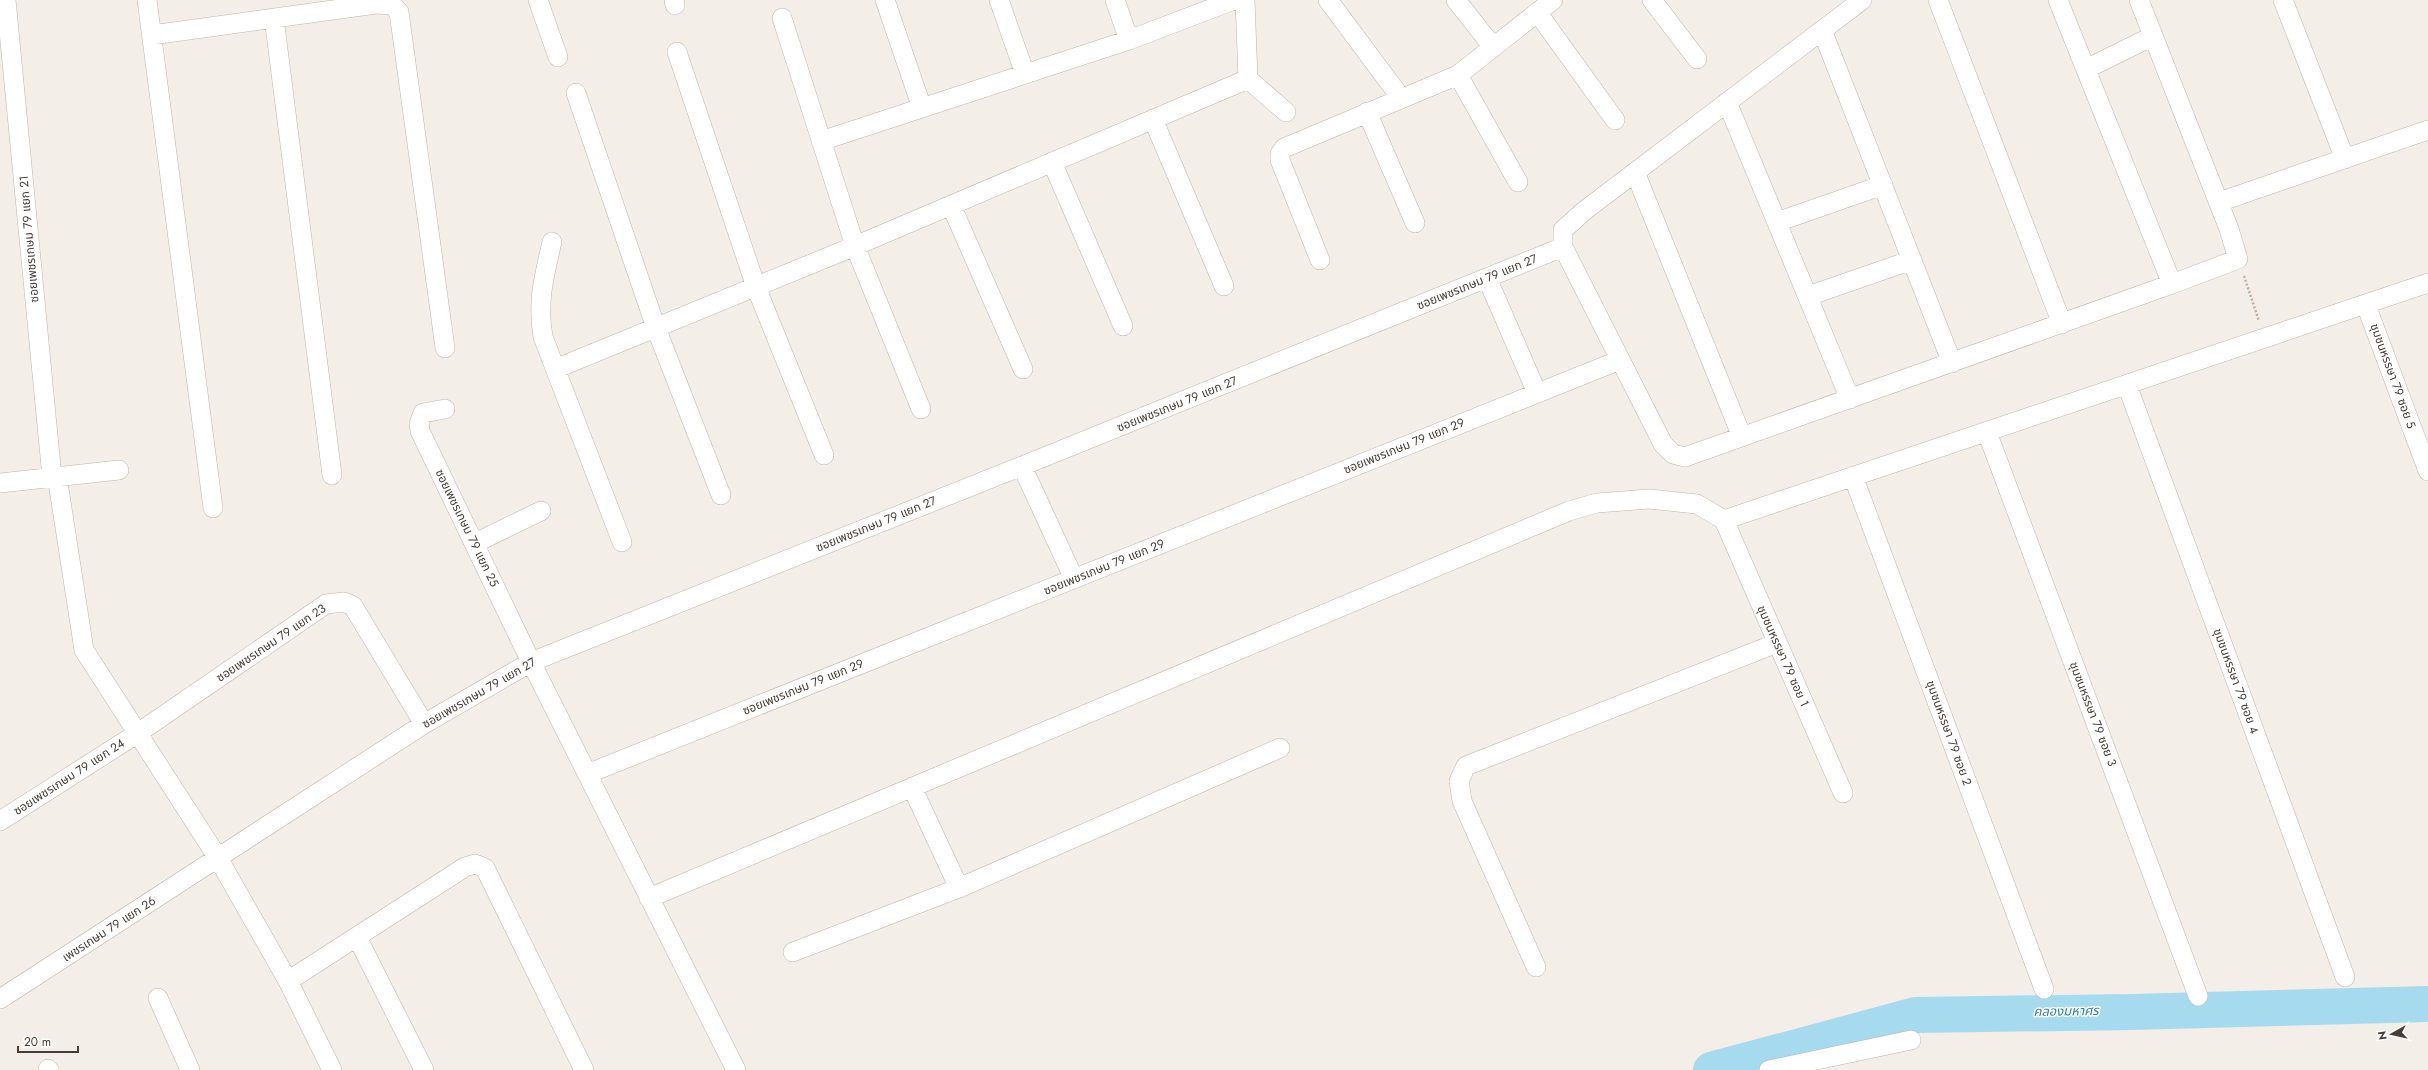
<svg xmlns="http://www.w3.org/2000/svg" width="2428" height="1070" viewBox="0 0 2428 1070" font-family="Jost,'Noto Sans Thai',sans-serif">
<rect width="100%" height="100%" fill="#f3eee8"/>
<g fill="none" stroke-linecap="round" stroke-linejoin="round">
<path stroke="#a6daee" stroke-width="36" d="M1711,1070L1916,1015L2133,1012L2428,1004"/>
<defs>
<path id="minor" d="M6,0L52,477
M147,0L213,508
M538,0L558,57
M674,0L675,5
M885,0L922,108
M999,0L1025,74
M1115,0L1129,40
M1245,0L1248,79L1286,112
M1328,0L1401,98
M1456,0L1493,47
M1652,0L1697,59
M1862,0L1584,211L1563,230V247L1663,444L1673,454L1685,457L2172,284L2058,0
M1938,0L2062,324
M2139,0L2229,229L2238,259L2172,284
M2283,0L2345,159
M1537,12L1615,120
M274,18L332,475
M782,18L855,246L921,409
M1822,30L1952,363
M152,35L376,4L392,5L399,12L445,348
M677,52L756,287L824,455
M2086,69L2153,36
M1458,75L1518,182
M576,93L656,328L721,495
M1727,102L1850,399
M1367,112L1415,223
M1153,119L1224,286
M821,141L1129,40L1234,0
M1052,162L1123,326
M1635,172L1742,437
M2219,202L2428,130
M951,205L1023,369
M1777,222L1883,185
M552,242C544,277 537,301 543,337L622,542
M1320,260L1280,160V154L1284,148L1458,75L1553,0
M1487,278L1537,393
M1808,296L1912,260
M2366,305L2428,471
M555,369L855,246L1248,79
M2127,385L2345,977
M445,409L423,413L419,424L420,431L531,662L736,1070
M1987,432L2198,996
M1022,466L1074,579
M57,476L84,650L218,858L288,981L332,1070
M1853,476L2044,989
M0,483L119,470
M1724,520L1843,793
M475,543L541,511
M587,774L1620,360
M912,787L959,888
M0,821L138,733L326,604L344,602L353,606L424,724
M649,898L1569,511L1597,503L1649,499L1697,504L1724,520L2428,283
M357,937L424,1070
M793,952L959,888L1280,748
M1536,967L1462,801L1459,781L1466,766L1777,643
M288,981L465,867L475,864L485,868L584,1070
M158,998L190,1070
M0,999L424,724L531,662L1022,466L1563,247
M48,1069L49,1070
M1769,1070L1911,1040"/>
</defs>
<use href="#minor" stroke="#beb5ab" stroke-width="20"/>
<path stroke="#c0ae9c" stroke-width="2.5" stroke-dasharray="2 2" stroke-linecap="butt" d="M2244,276L2259,321"/>
<use href="#minor" stroke="#fff" stroke-width="19"/>
</g>
<g text-anchor="middle" dominant-baseline="central" stroke-width="3" stroke-linejoin="round" paint-order="stroke">
<g font-size="12" fill="#463e37" stroke="#fff">
<text transform="translate(29 239) rotate(-95)">ซอยเพชรเกษม 79 แยก 21</text>
<text transform="translate(1477 282) rotate(-22)">ซอยเพชรเกษม 79 แยก 27</text>
<text transform="translate(2393 376) rotate(70)">ชุมชนหรรษา 79 ซอย 5</text>
<text transform="translate(1177 404) rotate(-22)">ซอยเพชรเกษม 79 แยก 27</text>
<text transform="translate(1404 446) rotate(-22)">ซอยเพชรเกษม 79 แยก 29</text>
<text transform="translate(876 524) rotate(-22)">ซอยเพชรเกษม 79 แยก 27</text>
<text transform="translate(467 528) rotate(64)">ซอยเพชรเกษม 79 แยก 25</text>
<text transform="translate(1104 567) rotate(-22)">ซอยเพชรเกษม 79 แยก 29</text>
<text transform="translate(271 643) rotate(-34)">ซอยเพชรเกษม 79 แยก 23</text>
<text transform="translate(1783 656) rotate(66)">ชุมชนหรรษา 79 ซอย 1</text>
<text transform="translate(2236 681) rotate(70)">ชุมชนหรรษา 79 ซอย 4</text>
<text transform="translate(803 687) rotate(-22)">ซอยเพชรเกษม 79 แยก 29</text>
<text transform="translate(479 693) rotate(-30)">ซอยเพชรเกษม 79 แยก 27</text>
<text transform="translate(2093 714) rotate(69)">ชุมชนหรรษา 79 ซอย 3</text>
<text transform="translate(1949 733) rotate(70)">ชุมชนหรรษา 79 ซอย 2</text>
<text transform="translate(69 777) rotate(-33)">ซอยเพชรเกษม 79 แยก 24</text>
<text transform="translate(109 929) rotate(-33)">เพชรเกษม 79 แยก 26</text>
</g>
<g font-size="13" font-style="italic" fill="#307f9e" stroke="#fff">
<text transform="translate(2066 1011) rotate(-1)">คลองมหาศร</text>
</g>
</g>
<g transform="translate(2392 1034) rotate(262)" stroke="#ffffff" stroke-width="3" paint-order="stroke">
<path d="M0-3L7 15L0 10L-7 15Z" fill="#463e37"/>
<text y="-6" font-size="11" font-weight="bold" text-anchor="middle" fill="#463e37">N</text>
</g>
<path d="M18 1046v6h60v-6" fill="none" stroke="#463e37" stroke-width="2"/>
<text x="24" y="1046" font-size="12" fill="#463e37" stroke="#ffffff" stroke-width="3" paint-order="stroke">20 m</text>
</svg>
